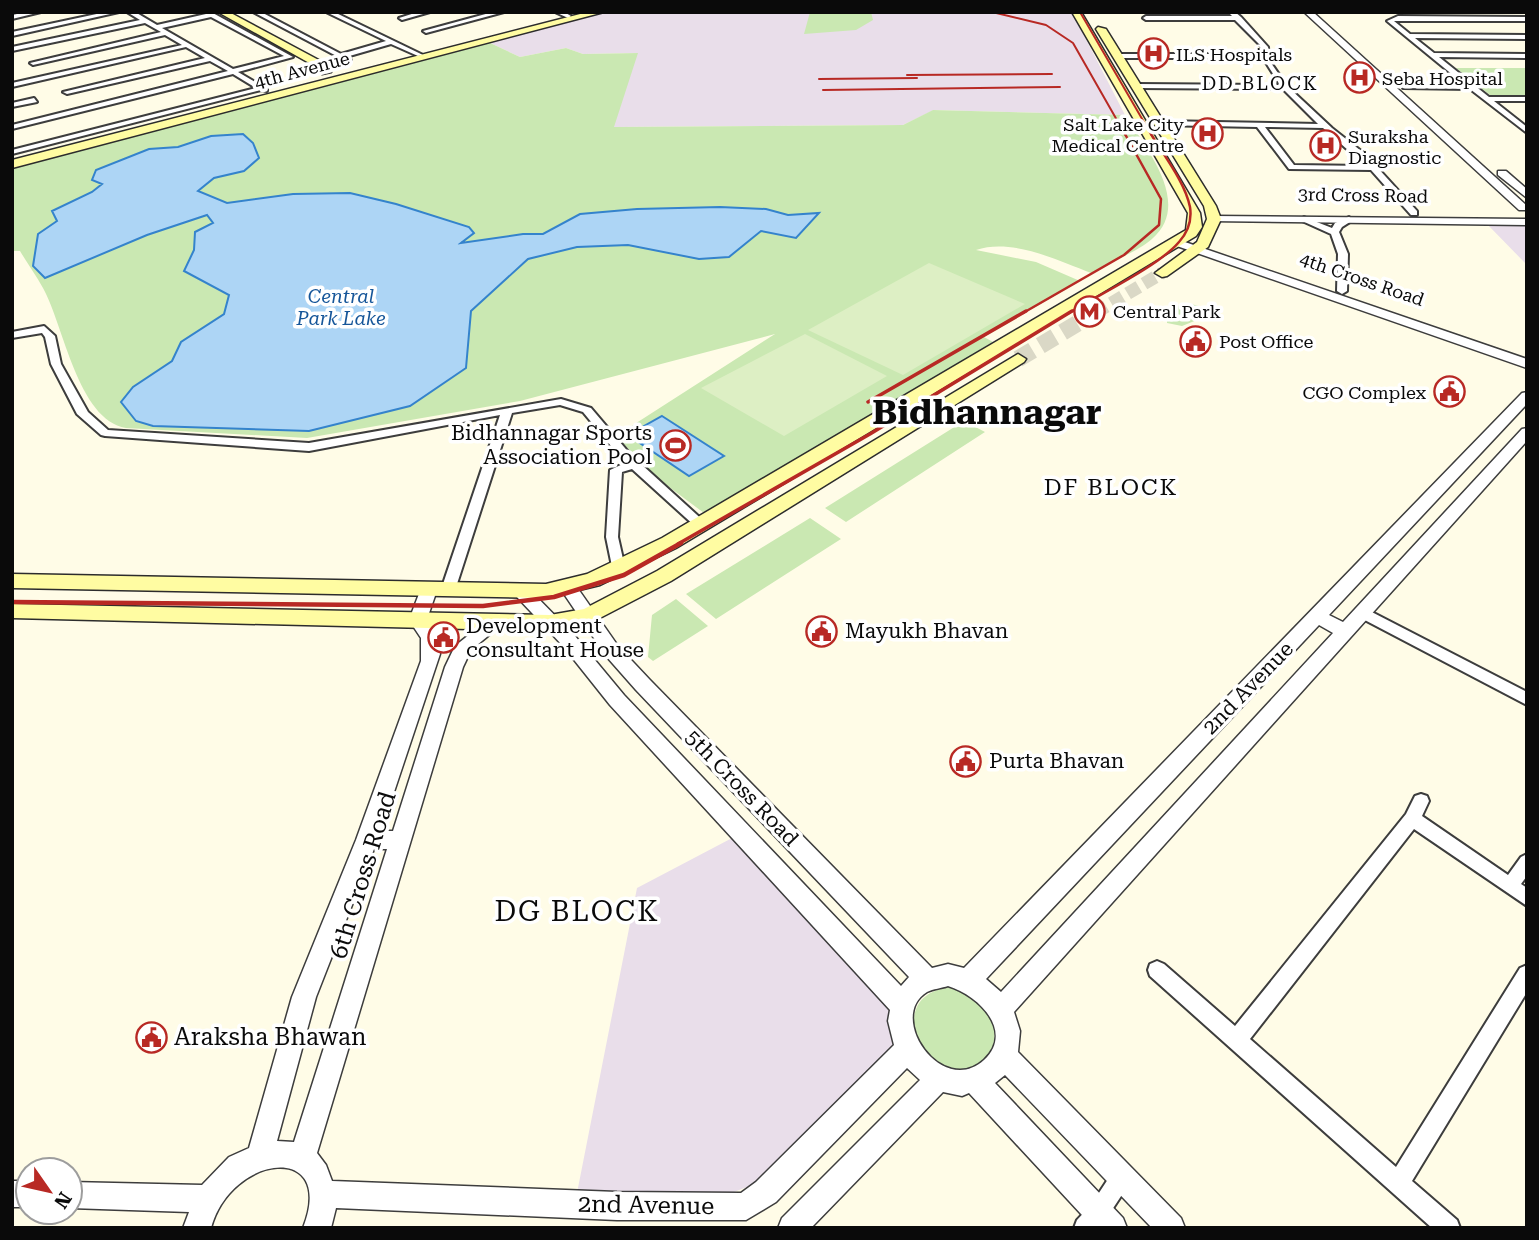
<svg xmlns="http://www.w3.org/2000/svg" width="1539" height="1240" viewBox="0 0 1539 1240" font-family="'Roboto Serif',serif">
<rect width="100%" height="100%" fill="#fffce7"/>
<path fill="#e9deea" d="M606,12H1072L1125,115L934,110L903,125L613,127L637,53L583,54L566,48L520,57L488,42Z
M1486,223L1527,225V265Z
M734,837L892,1007L896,1054L752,1185L734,1192L577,1193L637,888Z"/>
<path fill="#cae8b2" d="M810,12H871L873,20L856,30L804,34Z
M488,42L520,57L566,48L583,54L638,53L614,127L903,125L933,110L1125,115C1146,148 1193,204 1152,239C1137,252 1108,263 1091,273C1057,260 1012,238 976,250L1036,262L1080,281L984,337L993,342L708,516L653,475L616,436L775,334L520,401L307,438L126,428C78,420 64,326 43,288C36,275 27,263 20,251H12V165Z
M1456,68H1527V95H1490Z
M1187,303L1199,306L1197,320L1182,326L1167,323V318L1180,304Z
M964,421L985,432L846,522L825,508Z
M810,518L841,539L716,619L686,594Z
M676,599L708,626L653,661L648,657L652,615Z
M952,987C959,990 971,992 977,997C998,1015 1003,1050 977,1065C926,1092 878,994 952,987Z"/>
<path fill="#ddefc4" d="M929,263L1025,304L903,375L808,330Z
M805,334L887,376L784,436L701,388Z"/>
<path fill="#add5f5" stroke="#3483cc" stroke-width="2" d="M243,134L253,143L259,158L244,171L214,178L198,191L227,203L293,194L350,193L396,204L469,227L474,233L461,243L523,234H543L580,214L637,209L720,207L766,209L788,215L819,213L796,238L761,231L729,257L699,259L628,245L577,247L528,259L471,311L466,368L410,406L309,431L153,426L136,421L121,402L133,387L172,361L181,342L224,314L229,295L184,271L194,250L195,232L213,223L207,215L147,235L45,278L33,266L38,234L57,221L52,211L92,192L102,184L92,180L96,170L149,149L178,147L211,136Z
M662,416L724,456L689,476L628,435Z"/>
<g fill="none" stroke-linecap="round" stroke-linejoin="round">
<path stroke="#dad8c6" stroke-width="13" stroke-dasharray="13 6" stroke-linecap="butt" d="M1095,313L1162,273"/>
<path stroke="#dad8c6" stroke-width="17" stroke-dasharray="17 9" stroke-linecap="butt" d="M1018,359L1098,311"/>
<defs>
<path id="minor" d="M27,12H41L12,19V15Z
M106,12H119L12,36V32Z
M127,12H135L157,25L206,14L203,12H211L293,57L238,72L267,89V91L261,90L12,154V150L256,88L233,74L12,129V125L228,71L210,61L67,94L63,92L205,58L186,47L12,87V83L182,45L165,35L33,65L30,63L161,32L145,23L12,51V47L140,20ZM211,17L284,56L233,69L162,28Z
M253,12H261L341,54L386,41L326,12H334L423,55L418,56L391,44L346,57L351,60L346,61Z
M418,12H430L402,20L399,18Z
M493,12H504L426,33L423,31Z
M555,12H564L571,16L568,18Z
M1228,12H1235L1241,17L1268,47L1269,60L1287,86L1332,128L1365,154L1417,211V215H1411L1371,170L1289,169L1257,127L1158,125V121H1161L1318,124L1283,89L1137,88L1134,86L1137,84L1280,85L1263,58H1118L1115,56L1118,54H1263V48L1235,20H1146L1143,18L1146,16H1232ZM1265,127L1323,128L1366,166L1294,165Z
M1398,16L1527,17V21H1394L1410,34L1527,35V39L1415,38L1434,53L1527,54V58L1439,57L1489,97H1527V101H1494L1527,127V133L1470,89L1403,88L1405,85H1465L1387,21Z
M34,98L37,102L12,107V103Z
M1349,217L1353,220L1342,227L1339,232L1348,254L1347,291L1342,294L1337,291L1338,254L1331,234L1300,220L1304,217L1332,228L1335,223Z
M44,326L55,336L61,364L88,412L108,430L309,443L561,399L591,408L630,454L707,524L701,528L696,527L632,469L622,472L618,537L625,568L618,573L613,571L606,537L610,470L625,463L583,412L560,405L512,413L455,590L448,595L443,593L441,590L500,415L309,451L105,436L101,435L77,414L51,364L45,337L42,333L12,338V332Z
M1364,608L1527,692V705L1359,617L1357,613Z
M1421,794L1427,796L1429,801L1422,816L1508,875L1521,857L1527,854V876L1521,884L1527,888V906L1414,829L1250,1039L1396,1167L1520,968L1527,965V992L1412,1181L1457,1220L1460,1228H1432L1150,976L1148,970L1150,964L1157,961L1164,964L1235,1026L1406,814L1415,796Z
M1122,1167L1130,1170L1133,1178L1100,1228H1074L1077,1220L1091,1205L1114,1170Z"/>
<path id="tertiary" d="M1304,12H1313L1527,206V210H1519Z
M1498,171H1506L1527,189V198L1498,175Z
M1214,216L1525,219L1527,225L1210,221L1209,219Z
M1174,241H1182L1527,359V368L1174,245Z
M1527,392V404L1329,615L1343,622L1522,429L1527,428V441L1014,1012L1020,1031L1018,1052L1181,1218L1185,1228H1152L1005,1075L995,1083L1123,1218L1127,1228H1094L969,1093L962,1096L943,1092L811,1228H778L782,1218L920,1080L907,1068L776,1202L746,1220H617L336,1208L331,1228H303C337,1141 231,1154 211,1228H183L189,1212L70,1208V1182L202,1185L229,1157L249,1148L292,997L356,840L421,661V638L409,620L422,586H434L437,590L427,619L439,638L440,654L381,831H393L445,667L455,646L490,618H502L505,622L471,650L463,667L317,1153L326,1165L332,1181L617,1192L741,1193L756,1182L894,1045L888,1021L890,1010L610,705L563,646L516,596L513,592L516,588H528L575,636L624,695L901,986L909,977L636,690L606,656L562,591L560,587L562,583H574L618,646L650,680L932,968L948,964L964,968L1522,393ZM1319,625L1333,633L1001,992L986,979ZM374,849H387L294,1142L277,1141L316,997ZM948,986C978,995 1015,1031 984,1060C942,1098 886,1017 927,992C933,989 942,988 948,986Z
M12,1181H28V1207H12Z"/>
<path id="secondary" d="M218,12H229L328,65L331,72L322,74L320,69Z
M588,12H604L12,168V160Z
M1072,12H1081L1200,213L1202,227L1196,236L676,548L600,585L546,598L12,588V574L546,584L587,574L662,538L1186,230L1188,213Z
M1098,27L1106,29L1216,206L1221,219L1208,247L1167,276L1162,277L1155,273L1197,242L1207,219L1204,206L1096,29Z
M1018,354L1026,359L1024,362L671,581L596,620L550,631L12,618V604L550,615L584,609L657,571Z"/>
</defs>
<use href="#minor" stroke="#3d3d3d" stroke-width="4"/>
<use href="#tertiary" stroke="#3d3d3d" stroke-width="3"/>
<use href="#secondary" stroke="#2c2c2c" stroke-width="3"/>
<use href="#minor" fill="#fff" fill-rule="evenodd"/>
<use href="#tertiary" fill="#fff" fill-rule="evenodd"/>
<use href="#secondary" fill="#fffca2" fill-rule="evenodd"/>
<path stroke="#b82924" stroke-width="2" d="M992,12L1046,25L1073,43L1126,136
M1080,12L1152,136
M907,75L1052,74
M819,79L917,78
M823,90L1060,87"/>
<path stroke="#b82924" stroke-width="2.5" d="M1023,313L1124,255L1159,225L1161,199L1125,134
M1069,313C1098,295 1159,266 1179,242C1188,232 1192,220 1190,207C1185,182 1164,156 1151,134"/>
<path stroke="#b82924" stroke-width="3.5" d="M868,402L1026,311
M678,544L870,434L1072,311"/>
<path stroke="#b82924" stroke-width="4.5" d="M12,602L483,606L554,597L624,575L681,543"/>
</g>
<defs>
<symbol id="hospital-ring" viewBox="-11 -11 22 22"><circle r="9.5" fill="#fff" stroke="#b82924" stroke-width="1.5"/><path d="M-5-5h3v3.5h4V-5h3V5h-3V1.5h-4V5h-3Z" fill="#b82924"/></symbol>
<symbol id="metro-ring" viewBox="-11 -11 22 22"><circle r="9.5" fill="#fff" stroke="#b82924" stroke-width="1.5"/><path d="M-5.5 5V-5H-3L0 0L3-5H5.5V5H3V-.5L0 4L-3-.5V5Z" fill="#b82924"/></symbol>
<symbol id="civic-ring" viewBox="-11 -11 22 22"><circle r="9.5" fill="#fff" stroke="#b82924" stroke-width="1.5"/><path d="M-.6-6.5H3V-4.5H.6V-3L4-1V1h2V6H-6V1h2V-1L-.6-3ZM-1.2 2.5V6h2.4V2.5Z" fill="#b82924"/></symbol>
<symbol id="stadium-ring" viewBox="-11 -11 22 22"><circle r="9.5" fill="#fff" stroke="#b82924" stroke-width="1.5"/><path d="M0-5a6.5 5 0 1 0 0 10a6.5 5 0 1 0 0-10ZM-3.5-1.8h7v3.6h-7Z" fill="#b82924"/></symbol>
</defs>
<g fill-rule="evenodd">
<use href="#hospital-ring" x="1136" y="36" width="35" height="35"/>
<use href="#hospital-ring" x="1342" y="60" width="35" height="35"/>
<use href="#hospital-ring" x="1190" y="116" width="35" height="35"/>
<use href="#hospital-ring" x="1308" y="128" width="35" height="35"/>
<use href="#metro-ring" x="1072" y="294" width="35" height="35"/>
<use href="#civic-ring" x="1178" y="324" width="35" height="35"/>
<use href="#civic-ring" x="1432" y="374" width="35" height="35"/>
<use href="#stadium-ring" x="658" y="428" width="35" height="35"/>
<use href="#civic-ring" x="804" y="614" width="35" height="35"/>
<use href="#civic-ring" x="426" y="620" width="35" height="35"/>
<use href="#civic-ring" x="948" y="744" width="35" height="35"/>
<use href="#civic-ring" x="134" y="1020" width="35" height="35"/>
</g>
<g text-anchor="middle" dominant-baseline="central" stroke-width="7" stroke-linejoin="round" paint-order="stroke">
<g font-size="18" fill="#0a0a0a" stroke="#fff" text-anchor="start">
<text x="1176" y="54">ILS Hospitals</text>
<text x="1382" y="78">Seba Hospital</text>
<text x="1184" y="124" text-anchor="end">Salt Lake City<tspan x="1184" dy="21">Medical Centre</tspan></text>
<text x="1348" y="136">Suraksha<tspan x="1348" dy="21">Diagnostic</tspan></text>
<text x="1113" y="311">Central Park</text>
<text x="1219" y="341">Post Office</text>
<text x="1426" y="392" text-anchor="end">CGO Complex</text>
</g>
<g font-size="18" fill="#0a0a0a" stroke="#fff">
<text transform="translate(302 70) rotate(-15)">4th Avenue</text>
<text transform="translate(1363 195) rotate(1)">3rd Cross Road</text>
<text transform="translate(1362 279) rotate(19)">4th Cross Road</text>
</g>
<g font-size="19" letter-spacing="2" fill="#0a0a0a" stroke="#fff">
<text x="1260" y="83">DD BLOCK</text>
</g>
<g font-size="19" font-style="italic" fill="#165699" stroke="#fff">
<text x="341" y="296">Central<tspan x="341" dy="22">Park Lake</tspan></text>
</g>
<g font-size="21" fill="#0a0a0a" stroke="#fff" text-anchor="start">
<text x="652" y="433" text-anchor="end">Bidhannagar Sports<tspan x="652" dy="24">Association Pool</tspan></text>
<text x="466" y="626">Development<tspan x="466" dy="24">consultant House</tspan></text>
<text x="845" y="631">Mayukh Bhavan</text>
<text x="989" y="761">Purta Bhavan</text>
</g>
<g font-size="21" fill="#0a0a0a" stroke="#fff">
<text transform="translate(1248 688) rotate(-46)">2nd Avenue</text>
<text transform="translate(742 788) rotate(46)">5th Cross Road</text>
</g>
<g font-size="23" letter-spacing="2" fill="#0a0a0a" stroke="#fff">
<text x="1111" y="487">DF BLOCK</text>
</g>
<g font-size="24" fill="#0a0a0a" stroke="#fff">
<text transform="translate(363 875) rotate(-73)">6th Cross Road</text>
<text transform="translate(646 1205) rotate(1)">2nd Avenue</text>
</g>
<g font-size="24" fill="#0a0a0a" stroke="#fff" text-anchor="start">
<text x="174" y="1037">Araksha Bhawan</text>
</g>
<g font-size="28" letter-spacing="2" fill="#0a0a0a" stroke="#fff">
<text x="577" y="911">DG BLOCK</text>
</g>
<g font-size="35" font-weight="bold" fill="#0a0a0a" stroke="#fff">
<text x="987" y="412">Bidhannagar</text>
</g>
</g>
<rect width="1539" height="1240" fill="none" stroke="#0a0a0a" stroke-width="28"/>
<g transform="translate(49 1191) rotate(124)"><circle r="33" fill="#ffffff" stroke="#9d9d9d" stroke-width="2"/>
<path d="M0-5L12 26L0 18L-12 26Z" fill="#b82924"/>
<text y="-10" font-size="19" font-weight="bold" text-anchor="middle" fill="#0a0a0a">N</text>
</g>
</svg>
